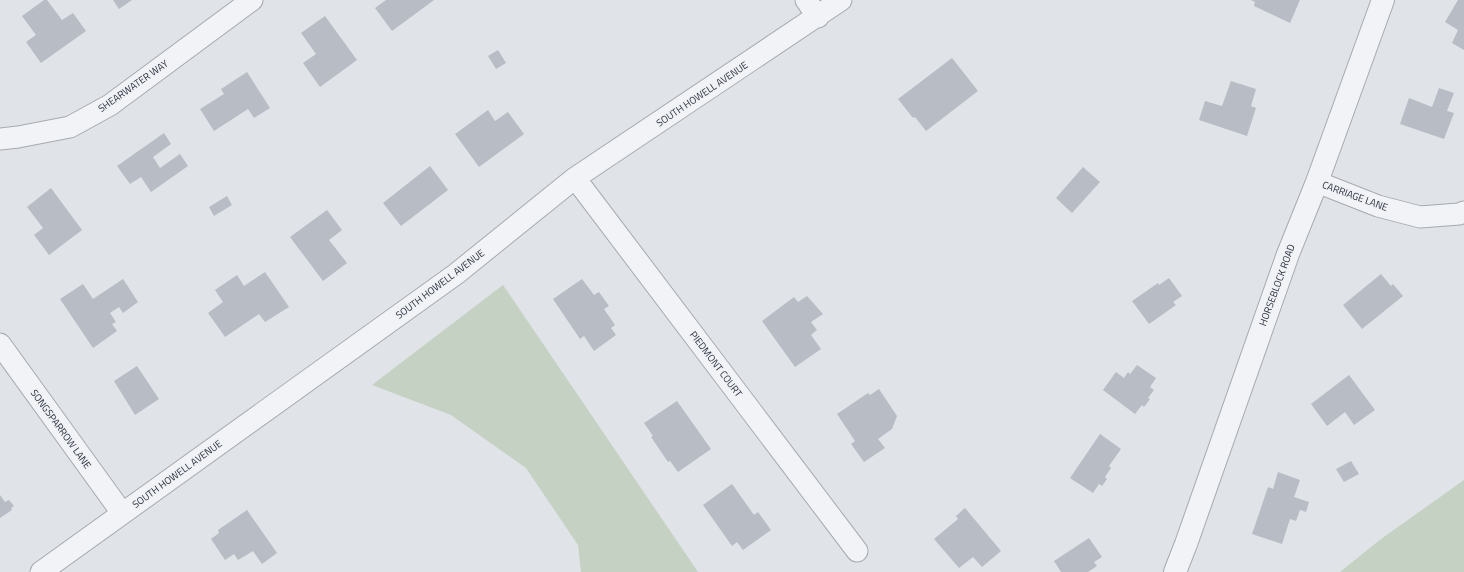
<svg xmlns="http://www.w3.org/2000/svg" width="1464" height="572" viewBox="0 0 1464 572" font-family="'Titillium Web',sans-serif">
<rect width="100%" height="100%" fill="#e0e3e7"/>
<path fill="#c5d1c2" d="M503,285L698,572H581L578,545L526,468L451,415L372,385Z
M1464,480V572H1340L1381,539Z"/>
<path fill="#b8bcc4" d="M44,0H47L62,20L73,13L86,31L41,63L26,42L36,35L22,16Z
M113,0H132L119,9Z
M386,0H434L392,31L375,8Z
M1251,0H1300L1290,23L1254,6L1255,2Z
M1458,0H1464V50L1452,43L1458,30L1445,22Z
M325,16L357,60L320,87L303,63L316,54L301,33Z
M498,50L506,63L496,69L488,56Z
M952,58L978,91L926,131L915,117L913,118L898,99Z
M247,72L270,108L254,118L248,109L214,131L200,109L224,94L221,89Z
M1231,81L1256,89L1251,106L1256,108L1247,136L1199,120L1205,101L1222,106Z
M1439,88L1454,93L1447,111L1454,113L1444,139L1400,124L1409,98L1432,107Z
M488,110L495,121L508,112L524,134L479,167L455,134Z
M164,133L171,144L153,157L160,168L180,154L188,166L151,192L141,177L130,184L117,166Z
M430,166L448,190L401,226L383,203Z
M1083,167L1100,182L1072,213L1056,198Z
M51,188L82,230L49,255L34,235L43,228L27,207Z
M227,196L232,205L214,216L209,207Z
M327,210L342,230L329,240L347,263L323,281L290,237Z
M265,272L289,307L265,322L259,314L225,337L208,313L223,302L215,290L237,275L244,286Z
M1381,274L1391,286L1393,284L1403,296L1362,329L1343,305Z
M1169,278L1182,296L1173,302L1176,305L1149,324L1132,301L1158,283L1159,285Z
M123,279L138,302L123,313L119,307L110,313L116,322L112,324L117,331L93,348L60,299L83,284L93,299Z
M582,279L594,295L599,292L609,306L604,309L615,325L611,328L616,335L594,351L584,336L580,339L553,299Z
M807,296L823,314L811,322L817,330L811,335L821,349L795,367L762,321L794,297L798,302Z
M1137,365L1156,378L1150,387L1154,390L1148,398L1150,399L1144,407L1142,405L1135,414L1103,390L1116,372L1124,378L1128,372L1130,374Z
M137,366L159,399L135,415L114,381Z
M1349,375L1375,410L1354,425L1345,412L1327,426L1311,404Z
M879,389L897,416L892,429L878,439L885,448L864,462L851,444L855,441L837,414L868,393L870,395Z
M677,401L711,449L678,472L670,461L668,462L651,437L653,436L644,423Z
M1100,434L1121,449L1109,466L1111,468L1105,477L1107,479L1102,486L1099,484L1093,493L1070,478Z
M1351,461L1359,474L1344,482L1336,469Z
M1278,472L1300,480L1294,497L1309,502L1306,512L1300,510L1296,521L1290,519L1282,544L1252,534L1268,487L1273,489Z
M732,484L754,515L758,512L771,530L743,550L737,542L732,546L703,505Z
M0,495L5,502L9,500L14,506L11,508L12,510L0,518Z
M965,508L1001,551L982,567L973,557L959,568L934,539L958,519L956,516Z
M247,510L277,553L262,564L253,551L238,560L234,554L225,560L211,539L219,533L218,530Z
M1089,538L1102,557L1094,562L1097,566L1088,572H1061L1054,561Z"/>
<g fill="none" stroke-linecap="round" stroke-linejoin="round">
<defs>
<path id="minor" d="M806,0L818,17
M0,139L18,137L70,127L110,105L252,0
M575,178L857,551
M1317,182L1378,206L1420,217L1459,214L1464,212
M0,344L122,513
M41,572L456,274L575,178L841,0"/>
<path id="tertiary" d="M1175,572L1186,544L1288,254L1317,182L1383,0"/>
</defs>
<use href="#minor" stroke="#a6aab1" stroke-width="23"/>
<use href="#tertiary" stroke="#a6aab1" stroke-width="24"/>
<use href="#minor" stroke="#f2f3f6" stroke-width="21"/>
<use href="#tertiary" stroke="#f2f3f6" stroke-width="22"/>
</g>
<g text-anchor="middle" dominant-baseline="central" stroke-width="3" stroke-linejoin="round" paint-order="stroke">
<g font-size="10" fill="#2a303d" stroke="#eff1f5">
<text transform="translate(133 86) rotate(-35)">SHEARWATER WAY</text>
<text transform="translate(702 94) rotate(-34)">SOUTH HOWELL AVENUE</text>
<text transform="translate(1355 196) rotate(20)">CARRIAGE LANE</text>
<text transform="translate(440 284) rotate(-37)">SOUTH HOWELL AVENUE</text>
<text transform="translate(1277 285) rotate(-70)">HORSEBLOCK ROAD</text>
<text transform="translate(716 364) rotate(53)">PIEDMONT COURT</text>
<text transform="translate(61 429) rotate(54)">SONGSPARROW LANE</text>
<text transform="translate(177 474) rotate(-36)">SOUTH HOWELL AVENUE</text>
</g>
</g>
</svg>
